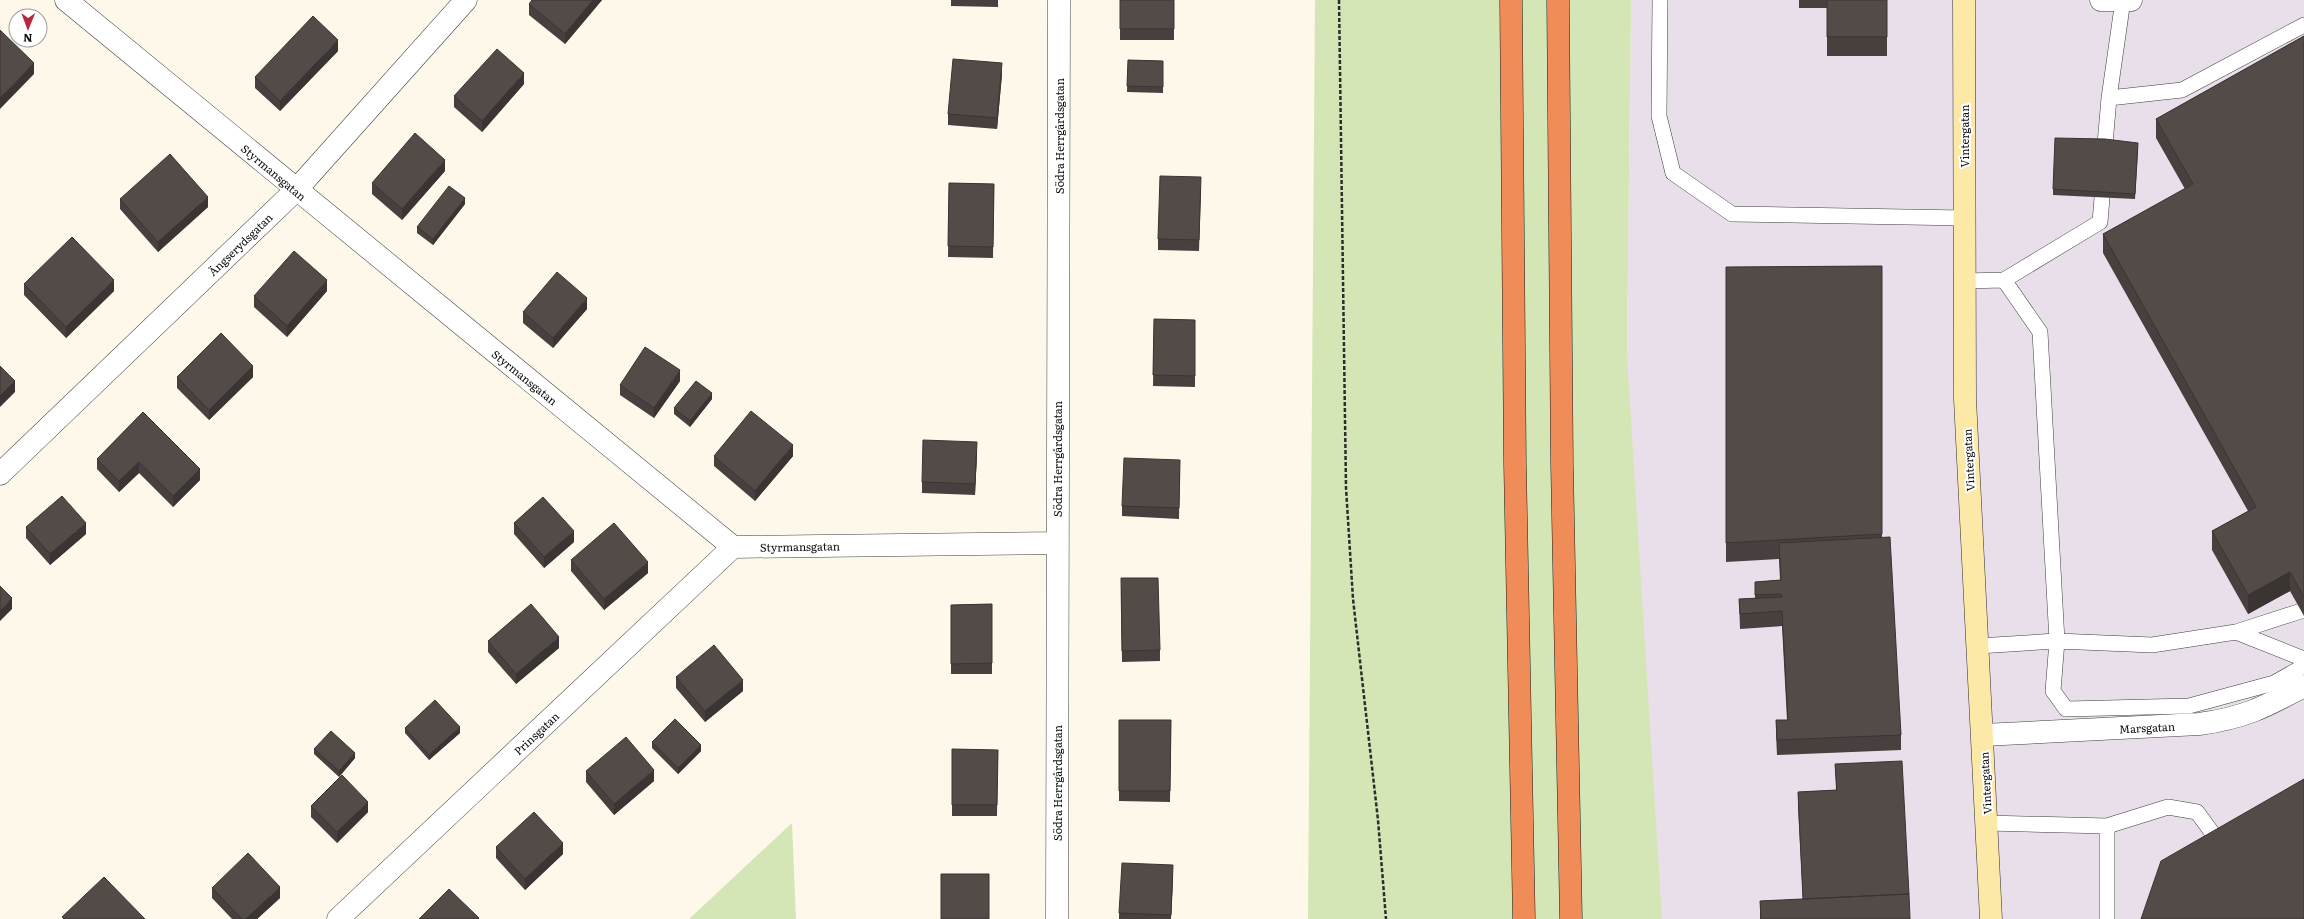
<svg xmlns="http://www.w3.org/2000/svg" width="2304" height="919" viewBox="0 0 2304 919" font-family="Literata,serif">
<rect width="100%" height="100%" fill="#fef8ea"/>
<path fill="#e8dfea" d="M1631,0H2304V919H1645L1627,355Z"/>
<path fill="#d4e6b5" d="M1315,0H1631L1627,355L1662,919H1308Z
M792,823L796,919H689Z"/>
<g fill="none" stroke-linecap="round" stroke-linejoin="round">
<defs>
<path id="lane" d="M1660,0L1659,116L1673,173L1732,214L1964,218
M2109,98L2182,90L2304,25
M2105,144L2109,98L2123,0
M2004,280L2100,222L2102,198
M1965,281L2004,280L2040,332L2057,641L1978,646
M2301,611L2236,632L2152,645L2057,641L2053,691L2066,709L2189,706L2274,683L2304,666
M2236,632L2304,659
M1987,823L2107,826V919
M2107,826L2168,807L2197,812L2221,845"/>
<path id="street" d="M66,0L733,547L1057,543
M2101,0H2131
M0,474L296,190L466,0
M1983,735L2199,724C2244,718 2265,707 2304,686
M338,919L733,547
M1057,919L1059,0"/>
<path id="secondary" d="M1964,0L1965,399L1991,919"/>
<path id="highway" d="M1511,0L1515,464L1524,919
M1558,0L1562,465L1571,919"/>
</defs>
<use href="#lane" stroke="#3e3e3e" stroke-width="16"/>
<use href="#street" stroke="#3e3e3e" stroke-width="23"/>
<use href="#secondary" stroke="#2d2d2d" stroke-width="23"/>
<use href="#highway" stroke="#1c1c1c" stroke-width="23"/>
<path stroke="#2d2d2d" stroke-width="2.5" stroke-dasharray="4 2" stroke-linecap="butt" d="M1339,0L1346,488L1353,599L1378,820L1386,919"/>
<use href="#lane" stroke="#fff" stroke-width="15"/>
<use href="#street" stroke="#fff" stroke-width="22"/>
<use href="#secondary" stroke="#fce9a7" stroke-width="22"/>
<use href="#highway" stroke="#ef8c57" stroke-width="22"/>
</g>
<path fill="#47403e" d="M602,0L565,44L529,15V4Z
M951,0H998V7L951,6Z
M1120,0H1174V40H1120Z
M1799,0H1887V56H1827V8H1799Z
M2304,36V616L2290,591L2248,614L2212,550V531L2248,511L2103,253V234L2185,189L2156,138V119Z
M338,51L280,111L255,88V77Z
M1128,60L1163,61V93L1127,92Z
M1002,74L997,129L948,125V114Z
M524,84L482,132L454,107V96Z
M2138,149L2135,199L2053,195V189Z
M445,171L402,220L372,194V183Z
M949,183L994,184L993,258L948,257Z
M1201,188L1199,251L1158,250V239Z
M120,199L208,207L158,252L120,209Z
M465,204L433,245L417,233V227Z
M1882,266V538L1901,735V750L1777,755L1776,735V720H1787L1782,626L1740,629L1739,599L1755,598V582L1780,580L1779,559L1726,562V267Z
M24,284L114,291L66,338L24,295Z
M327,291L287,337L254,307V296Z
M587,309L553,348L523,323V312Z
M1154,319L1195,320V387L1153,386Z
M177,377H253L209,420L177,388Z
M680,381L654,418L620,395V385Z
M712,399L690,427L674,414V408Z
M143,412L200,480L173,507L139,473L119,492L97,469V459Z
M977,452L975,495L922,493V482Z
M714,456H793L755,501L714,466Z
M1180,471L1179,519L1122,516V506Z
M514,523L574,542L544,568L514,534Z
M26,527L86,534L50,565L26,538Z
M571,560L648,573L604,610L571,571Z
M1121,589L1160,650V661L1122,662Z
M992,604V674H951V605Z
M488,641L559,648L516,684L488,652Z
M676,677L743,691L705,722L676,688Z
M1119,720H1171L1170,802L1119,801Z
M405,728L460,733L429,760L405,733Z
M652,742L701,751L678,774L652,748Z
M314,749L355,758L339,777L314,754Z
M952,749L998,750L997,816H952Z
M1835,764L1910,919H1760V901L1803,899L1798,808V792L1836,790Z
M586,771L654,781L614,815L586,782Z
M311,806L368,812L337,843L311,817Z
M496,847L563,854L525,890L496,858Z
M1173,876L1171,919H1119V913Z
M212,888L280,898L257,919H232L212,898Z"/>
<path fill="#3a3432" d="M593,0H602L565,44V34Z
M338,40V51L280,111V101Z
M34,63V74L0,109V98Z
M1002,63V74L997,129V118Z
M524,73V84L482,132V121Z
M445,160V171L402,220V209Z
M208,197V207L158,252V242Z
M465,198V204L433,245V239Z
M114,280V291L66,338V327Z
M327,280V291L287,337V326Z
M587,298V309L553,348V338Z
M253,366V377L209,420V410Z
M680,370V381L654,418V408Z
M15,381V392L0,407V396Z
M712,393V399L690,427V421Z
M977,442V452L975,495V484Z
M793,445V456L755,501V491Z
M139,462V473L119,492V481Z
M200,469V480L173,507V496Z
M86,523V534L50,565V554Z
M574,531V542L544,568V557Z
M648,562V573L604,610V599Z
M2290,572V591L2248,614V595Z
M12,598V609L0,621V611Z
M559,637V648L516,684V674Z
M743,680V691L705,722V711Z
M460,727V733L429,760V755Z
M701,745V751L678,774V768Z
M355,753V758L339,777V771Z
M654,770V781L614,815V804Z
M368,802V812L337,843V832Z
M563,843V854L525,890V879Z
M1173,865V876L1171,919Z
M280,887V898L257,919H246Z"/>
<path fill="#534b48" stroke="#3a3432" d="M532,0H593L565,34L529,4Z
M1120,0H1174V29H1120Z
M1827,0H1887V37H1827Z
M313,16L338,40L280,101L255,77Z
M0,30L34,63L0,98Z
M2304,36V597L2290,572L2248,595L2212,531L2256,507L2103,234L2193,184L2156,119Z
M497,49L524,73L482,121L454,96Z
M953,59L1002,63L997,118L948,114Z
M1128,60L1163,61V87L1127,86Z
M415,133L445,160L402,209L372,183Z
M2055,138L2105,139L2138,143L2135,194L2053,189Z
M170,154L208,197L158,242L120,199Z
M1160,176L1201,177L1199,240L1158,239Z
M949,183L994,184L993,247L948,246Z
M449,186L465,198L433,239L417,227Z
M72,237L114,280L66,327L24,284Z
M294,251L327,280L287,326L254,296Z
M1882,266V534L1726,543V267Z
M557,272L587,298L553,338L523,312Z
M1154,319L1195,320V376L1153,375Z
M221,333L253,366L209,410L177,377Z
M645,347L680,370L654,408L620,385Z
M0,366L15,381L0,396Z
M696,381L712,393L690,421L674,408Z
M751,411L793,445L755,491L714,456Z
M143,412L200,469L173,496L139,462L119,481L97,459Z
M923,440L977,442L975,484L922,482Z
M1124,458L1180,460L1179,508L1122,506Z
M62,496L86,523L50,554L26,527Z
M543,497L574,531L544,557L514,523Z
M614,523L648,562L604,599L571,560Z
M1890,537L1901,735L1777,740L1776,720H1788L1782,611L1740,614L1739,599L1782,597L1781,594L1755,595V582L1781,580L1779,543Z
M1121,578H1158L1160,650L1122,651Z
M0,586L12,598L0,611Z
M531,604L559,637L516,674L488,641Z
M992,604V663L951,664V605Z
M714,645L743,680L705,711L676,677Z
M435,700L460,727L429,755L405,728Z
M675,719L701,745L678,768L652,742Z
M1119,720H1171L1170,791H1119Z
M331,731L355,753L339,771L314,749Z
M626,737L654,770L614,804L586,771Z
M952,749L998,750L997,805H952Z
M1902,761L1909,894L1803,899L1798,792L1837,790L1835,764Z
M342,775L368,802L337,832L311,806Z
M2304,779V919H2141L2161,861Z
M534,812L563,843L525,879L496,847Z
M248,853L280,887L246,919H242L212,888Z
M1122,863L1173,865L1171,915L1119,913Z
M941,874H989V919H941Z
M104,877L145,919H64L62,917Z
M449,889L479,918L478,919H419Z
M1909,894L1910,919H1761L1760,901Z"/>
<g text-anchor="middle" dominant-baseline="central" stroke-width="4" stroke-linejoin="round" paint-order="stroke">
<g font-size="11" fill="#0b0b0b" stroke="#fff">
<text transform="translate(1059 136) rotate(-90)">Södra Herrgårdsgatan</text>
<text transform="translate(1964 136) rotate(-90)">Vintergatan</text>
<text transform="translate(274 172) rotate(40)">Styrmansgatan</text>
<text transform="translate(240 244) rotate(-44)">Ängserydsgatan</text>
<text transform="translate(525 377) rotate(39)">Styrmansgatan</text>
<text transform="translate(1057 459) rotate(-90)">Södra Herrgårdsgatan</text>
<text transform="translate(1968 460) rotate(-93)">Vintergatan</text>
<text transform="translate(800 546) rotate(-1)">Styrmansgatan</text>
<text transform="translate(2147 727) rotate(-3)">Marsgatan</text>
<text transform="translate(536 733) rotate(-43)">Prinsgatan</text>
<text transform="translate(1057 783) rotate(-90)">Södra Herrgårdsgatan</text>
<text transform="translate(1985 783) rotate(-93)">Vintergatan</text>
</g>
</g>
<g transform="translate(28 28) rotate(181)"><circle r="19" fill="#ffffff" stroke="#9d9d9d"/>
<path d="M0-3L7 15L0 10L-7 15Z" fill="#b5293f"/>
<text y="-6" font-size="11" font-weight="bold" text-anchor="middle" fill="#0b0b0b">N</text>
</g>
</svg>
